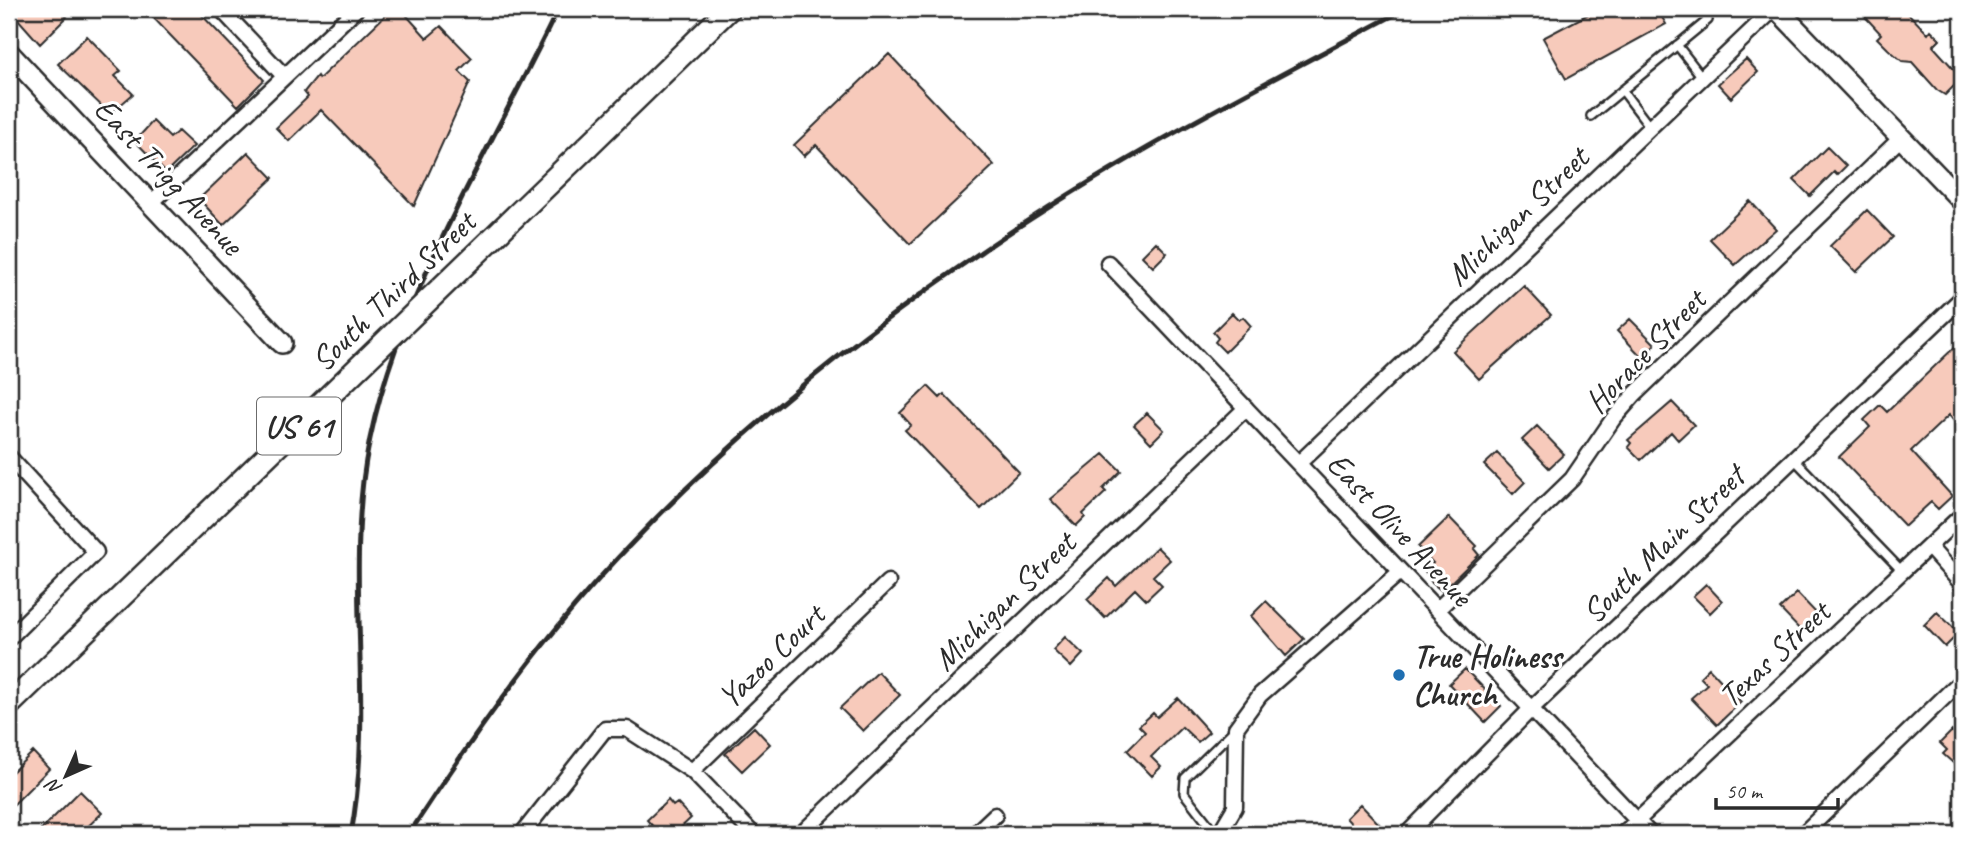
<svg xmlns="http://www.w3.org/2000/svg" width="1971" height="843" viewBox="0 0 1971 843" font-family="Caveat,sans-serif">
<rect width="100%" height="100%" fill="#fff"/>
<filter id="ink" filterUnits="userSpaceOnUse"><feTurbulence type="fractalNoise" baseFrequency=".0143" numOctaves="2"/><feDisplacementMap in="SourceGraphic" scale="14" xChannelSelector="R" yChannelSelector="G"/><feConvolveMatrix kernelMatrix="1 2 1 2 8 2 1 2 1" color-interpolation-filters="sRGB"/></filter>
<g filter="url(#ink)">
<path fill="#f7cabb" stroke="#2b2b2b" stroke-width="2" d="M9,9H59L67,17L40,44Z
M145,9H196L264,80L238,106Z
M392,9H414L407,16L427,38L441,26L472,58L459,71L470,82L414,206L321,110L289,141L276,128L308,97L304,92L317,76L319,79Z
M1598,9H1657L1666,24L1566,79L1543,38Z
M1858,9H1904L1928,34L1931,30L1940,39L1933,46L1962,78L1945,95L1937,90L1912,62L1902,61L1888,49L1877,38L1881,34Z
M87,36L121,71L115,76L133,94L110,114L58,64Z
M889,54L994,165L910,244L816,145L804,156L794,145Z
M1746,59L1758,72L1731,98L1718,84Z
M153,121L170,138L178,131L194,146L166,173L135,141Z
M1827,147L1846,166L1837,175L1834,172L1810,196L1794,180Z
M248,152L273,178L223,225L199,199Z
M1750,201L1776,229L1735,265L1710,239Z
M1867,210L1893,237L1856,272L1830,246Z
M1156,242L1167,253L1153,267L1142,256Z
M1524,286L1551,315L1479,379L1453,351Z
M1232,313L1239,320L1243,317L1251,326L1225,352L1215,342L1218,338L1213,332Z
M1630,319L1655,344L1642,357L1617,331Z
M1962,340V431L1949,415L1911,451L1952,496L1938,509L1931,502L1905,526L1839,457L1870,427L1864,420L1880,405L1887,412Z
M928,386L940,398L944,394L1019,472L981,509L905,430L911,425L900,413Z
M1672,402L1694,425L1678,440L1671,432L1641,460L1628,447L1631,443L1628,440Z
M1147,413L1164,430L1151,443L1134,425Z
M1537,426L1564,454L1549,468L1522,440Z
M1497,453L1525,482L1513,494L1484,465Z
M1104,454L1121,471L1103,489L1106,492L1083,514L1085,517L1076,526L1050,499Z
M1449,517L1477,546L1474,549L1479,555L1442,591L1432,583L1425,571L1433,563L1418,547Z
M1157,547L1170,560L1153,576L1162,585L1146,600L1135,589L1105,618L1087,599L1109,578L1116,586Z
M1706,584L1722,601L1710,613L1693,596Z
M1797,593L1819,616L1809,631L1807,628L1802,632L1780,609Z
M1266,601L1304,639L1286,656L1251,616Z
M1937,612L1959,633L1945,647L1924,625Z
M1065,637L1083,654L1071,667L1053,650Z
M1709,668L1741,702L1717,725L1691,698L1707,684L1700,677Z
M1465,669L1501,706L1485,722L1449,684Z
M878,672L900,695L863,731L840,708Z
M1178,698L1209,732L1198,742L1182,727L1151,757L1161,767L1152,776L1127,750L1145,732L1139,726L1153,713L1157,717Z
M754,727L770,744L742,771L725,754Z
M1952,731L1962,741V771L1943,754L1947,750L1940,743Z
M33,752L49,769L9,809V775Z
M80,791L102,813L80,834H37Z
M668,800L673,806L677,803L691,818L674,834H660L647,820Z
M1360,804L1383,828L1376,834H1361L1346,818Z"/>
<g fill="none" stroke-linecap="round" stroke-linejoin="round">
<defs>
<path id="lane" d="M1677,45L1702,77
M1622,90L1650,127
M1591,116L1708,20L1700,9
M1794,459L1902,571
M1216,834L1184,793L1185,778L1234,730"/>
<path id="street" d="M221,9L284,76
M151,203L356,9
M1108,263L1650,834
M9,457L96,552L9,638
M1299,463L1774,9
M1929,547L1962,584
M1437,610L1572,479L1613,419L1635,394L1901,138
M692,771L888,582
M522,834L605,729H627L692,771L753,834
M801,834L1246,408
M975,834L995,815
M1219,834L1235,807L1236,728L1260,695L1400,572
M1407,834L1532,708L1962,298
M1623,834L1962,515
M1803,834L1962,680"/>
<path id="secondary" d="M1777,9L1962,201
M9,53L282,343"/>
<path id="primary" d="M588,146L729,9"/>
</defs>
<use href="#lane" stroke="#2b2b2b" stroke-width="12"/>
<use href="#street" stroke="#2b2b2b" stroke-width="19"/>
<use href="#secondary" stroke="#2b2b2b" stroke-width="24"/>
<use href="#primary" stroke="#2b2b2b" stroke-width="26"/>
<use href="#lane" stroke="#fff" stroke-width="7"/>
<use href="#street" stroke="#fff" stroke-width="14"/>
<use href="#secondary" stroke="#fff" stroke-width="19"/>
<use href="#primary" stroke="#fff" stroke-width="21"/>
<path stroke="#2b2b2b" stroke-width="5" d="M351,834C373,716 349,599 363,481C382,320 489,154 558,9
M409,834C476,731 547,631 633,542C746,423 878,320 1015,229C1139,147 1274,79 1405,9"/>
<defs>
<path id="primary-bridge" d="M9,705L588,146"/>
</defs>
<use href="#primary-bridge" stroke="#2b2b2b" stroke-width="26" stroke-linecap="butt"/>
<use href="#primary-bridge" stroke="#fff" stroke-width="21"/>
</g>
</g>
<circle fill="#1f6fb2" stroke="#fff" stroke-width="2.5" cx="1399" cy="675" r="7"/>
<g text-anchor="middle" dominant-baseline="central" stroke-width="6" stroke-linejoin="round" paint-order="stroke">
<rect fill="#fff" stroke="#6b6b6b" stroke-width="2" x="257" y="397.5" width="84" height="57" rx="5"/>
<g font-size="32" font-weight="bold" fill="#2b2b2b">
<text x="299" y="426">US 61</text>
</g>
<g font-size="33" fill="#2b2b2b" stroke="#fff">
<text transform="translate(169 176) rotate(47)">East Trigg Avenue</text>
<text transform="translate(1517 216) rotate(-44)">Michigan Street</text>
<text transform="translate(393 291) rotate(-44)">South Third Street</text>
<text transform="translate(1645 351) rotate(-46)">Horace Street</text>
<text transform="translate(1400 529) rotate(47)">East Olive Avenue</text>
<text transform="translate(1663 544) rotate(-44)">South Main Street</text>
<text transform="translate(1004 601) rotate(-44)">Michigan Street</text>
<text transform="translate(1774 654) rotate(-43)">Texas Street</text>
<text transform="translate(771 656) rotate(-44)">Yazoo Court</text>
</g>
<g font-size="33" font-weight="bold" fill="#2b2b2b" stroke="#fff" text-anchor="start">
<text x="1413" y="656">True Holiness<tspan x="1413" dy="38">Church</tspan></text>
</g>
</g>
<rect width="1971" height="843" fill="none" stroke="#fff" stroke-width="35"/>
<rect x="18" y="18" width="1936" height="808" fill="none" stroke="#2b2b2b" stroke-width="2.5" filter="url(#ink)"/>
<g transform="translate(66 776) rotate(225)" stroke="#ffffff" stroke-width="5" paint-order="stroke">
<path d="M0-5L12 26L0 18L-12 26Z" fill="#2b2b2b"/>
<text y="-10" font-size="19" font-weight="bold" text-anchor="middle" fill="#2b2b2b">N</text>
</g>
<path d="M1716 798v10h122v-10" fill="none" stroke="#2b2b2b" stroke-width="3.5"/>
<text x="1726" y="798" font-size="21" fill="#2b2b2b" stroke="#ffffff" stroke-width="5" paint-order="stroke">50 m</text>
</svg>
